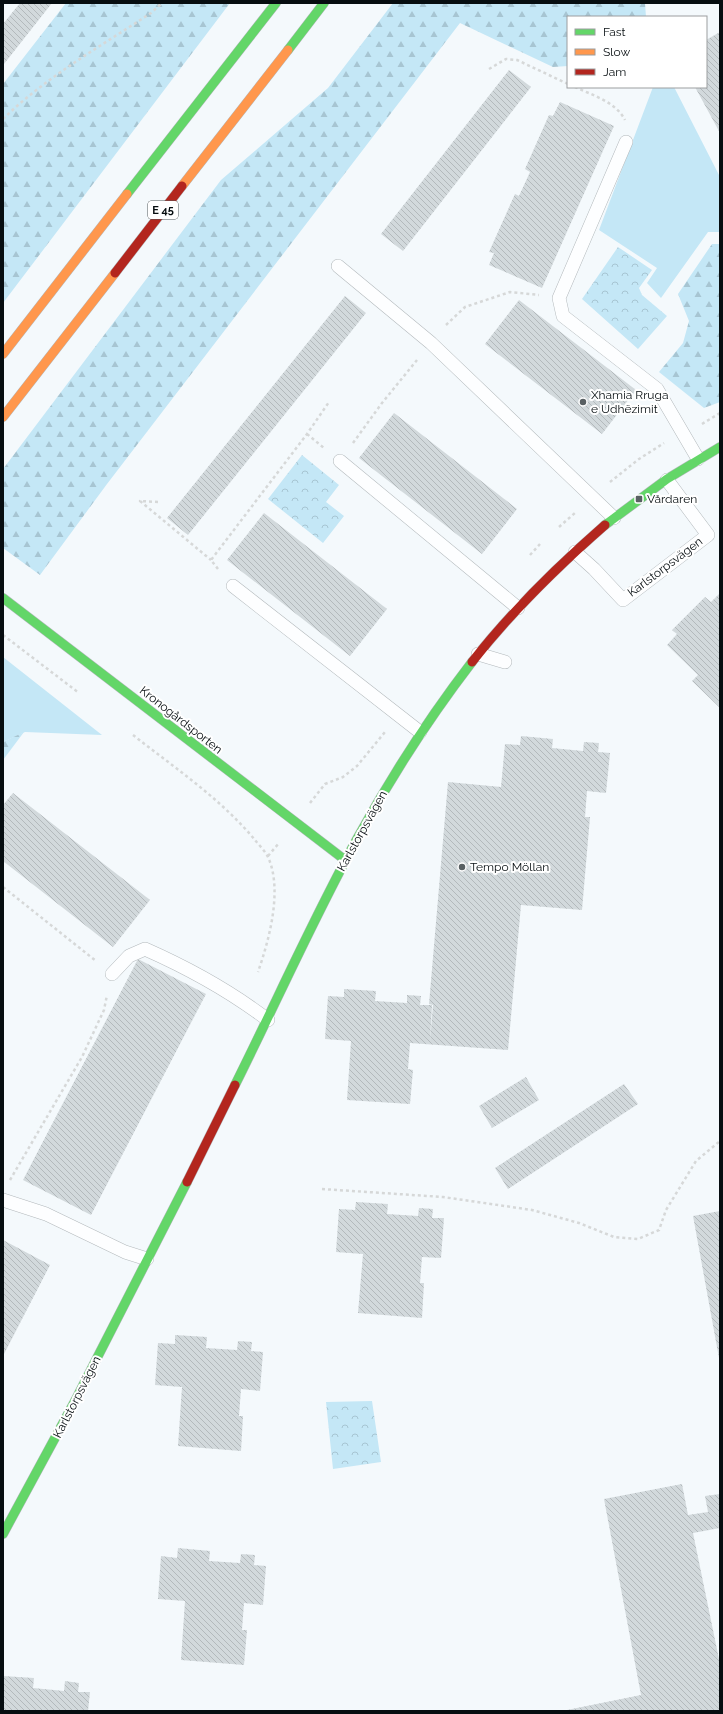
<svg xmlns="http://www.w3.org/2000/svg" width="723" height="1714" viewBox="0 0 723 1714" font-family="Raleway,sans-serif">
<defs>
<pattern id="forest-firs" width="22" height="20" patternUnits="userSpaceOnUse"><rect width="22" height="20" fill="#c4e7f6"/><path d="M5 1l3.5 6h-7zM16 11l3.5 6h-7z" fill="#a7c5d2"/></pattern>
<pattern id="park-crowns" width="20" height="18" patternUnits="userSpaceOnUse"><rect width="20" height="18" fill="#c4e7f6"/><path d="M2 6a3 3 0 1 1 6 0M12 15a3 3 0 1 1 6 0" fill="none" stroke="#a7c5d2"/></pattern>
<pattern id="building-back-hatch" width="6" height="6" patternUnits="userSpaceOnUse"><rect width="6" height="6" fill="#d2d9dc"/><path d="M-1 5l2 2M0 0l6 6M5-1l2 2" fill="none" stroke="#b3b9bc"/></pattern>
</defs>
<rect width="100%" height="100%" fill="#f4f9fc"/>
<path fill="#c4e7f6" d="M653,87H674L720,177V232H708L661,298L647,283L657,268L599,230Z
M3,657L102,735L25,732L3,742Z"/>
<path fill="url(#forest-firs)" d="M66,3H230L3,303V84Z
M393,3H645L646,17H568V66L553,67L460,23L107,484L40,575L3,548V469L221,180L328,88Z
M712,244H720V402L704,408L659,372L683,343L689,321L678,294Z
M24,732L3,760V742Z"/>
<path fill="url(#park-crowns)" d="M618,247L652,270L639,288L642,295L667,316L638,349L582,299Z
M302,455L339,485L326,502L344,516L323,543L268,499Z
M372,1401L381,1462L333,1469L326,1402Z"/>
<path fill="url(#building-back-hatch)" d="M20,3H52L4,64L3,24Z
M720,32V133L695,87H706V40Z
M509,70L531,87L403,251L381,234Z
M560,102L614,126L542,288L489,265L494,253L489,252L515,194L519,196L530,172L525,169L549,115L553,116Z
M345,296L366,313L188,535L167,518Z
M519,300L636,390L602,434L485,344Z
M394,413L517,509L482,554L359,458Z
M264,513L387,609L350,656L227,560Z
M720,593V708L692,681L698,675L667,645L677,634L672,630L705,597L711,602Z
M521,736L553,739L552,748L583,751L584,742L599,743L598,752L610,753L606,793L587,791L585,817H590L582,910L521,905L508,1050L410,1043L408,1069L413,1070L410,1104L347,1100L351,1041L325,1039L328,996L344,997V989L376,991L375,1001L407,1003V995L421,996L420,1005H432L430,1042L433,1005L429,1004L448,782L501,787L505,744L520,745Z
M13,793L150,900L113,947L3,861V805Z
M138,959L206,994L91,1215L23,1180Z
M526,1077L539,1100L492,1128L479,1106Z
M624,1084L638,1104L508,1189L495,1168Z
M356,1202L388,1204L387,1214L418,1216L419,1208L433,1209L432,1218H444L441,1258L422,1257L420,1283H424L422,1318L358,1313L363,1254L336,1252L339,1209L355,1210Z
M720,1211V1358H719L693,1216Z
M3,1240L50,1265L3,1356Z
M175,1335L207,1337L206,1348L237,1350L238,1341L252,1342L251,1351L263,1352L260,1391L241,1389L239,1416H243L241,1451L178,1446L182,1387L155,1385L158,1343L175,1344Z
M682,1484L688,1515L708,1512L705,1496L720,1494V1528L693,1533L720,1664V1711H562L641,1695L604,1499Z
M178,1548L210,1551L209,1561L240,1563L241,1554L255,1555L254,1565L266,1566L263,1605L244,1603L242,1630H247L244,1665L181,1660L185,1601L158,1599L161,1556L177,1558Z
M3,1676L34,1678L33,1688L64,1691L65,1681L79,1683L78,1692H90L88,1711H3Z"/>
<g fill="none" stroke-linecap="round" stroke-linejoin="round">
<defs>
<path id="lane" d="M626,142L559,298L563,316L657,389L698,459
M338,266L431,343L614,518
M340,461L518,608
M575,552L594,569L623,600L708,535L667,480
M233,586L420,732
M478,654L505,662
M112,974L129,956L145,949C188,968 230,991 268,1020
M3,1200L46,1214L125,1252L147,1259"/>
<path id="fast" d="M288,50L324,3
M127,194L276,3
M605,525L667,479L720,447
M3,598L345,860
M235,1085C276,1003 313,919 357,839C391,777 429,718 472,662
M3,1534L75,1401L187,1182"/>
<path id="slow" d="M182,186L288,50
M3,354L127,194
M3,417L115,273"/>
<path id="jam" d="M115,273L182,186
M472,662C511,612 557,567 605,525
M187,1182L235,1085"/>
</defs>
<use href="#lane" stroke="#b3b9bc" stroke-width="14"/>
<use href="#fast" stroke="#b3b9bc" stroke-width="10"/>
<use href="#slow" stroke="#b3b9bc" stroke-width="10"/>
<use href="#jam" stroke="#b3b9bc" stroke-width="10"/>
<path stroke="#d6d8d8" stroke-width="2.5" stroke-dasharray="3 3" stroke-linecap="butt" d="M489,69L506,59L517,60L568,84
M575,87C592,95 616,102 625,120
M3,119C46,77 101,46 151,13L162,3
M446,325L465,307L510,292L539,295
M702,424L720,413
M307,434L324,448
M353,443L382,403L417,360
M610,482L639,459L664,443
M158,502L140,501L211,560
M559,527L576,512
M530,555L540,544
M218,569L211,560L307,434L329,402
M3,635L79,693
M133,735C175,768 221,799 255,840C259,845 265,851 268,857C283,890 269,940 258,972
M310,803L325,784L343,777L357,766L385,732
M268,856L279,843
M3,887L96,961
M10,1180L82,1057L104,1010L107,995
M322,1189L443,1197L532,1210L579,1223L614,1237L638,1239L659,1230L666,1210L696,1161L720,1141"/>
<use href="#lane" stroke="#fdfeff" stroke-width="13"/>
<use href="#fast" stroke="#63d668" stroke-width="9"/>
<use href="#slow" stroke="#ff974d" stroke-width="9"/>
<use href="#jam" stroke="#b3261e" stroke-width="9"/>
</g>
<g fill="#596063" stroke="#fff" stroke-width="1.5">
<circle cx="583" cy="402" r="4"/>
<rect x="635" y="495" width="8" height="8" rx="2"/>
<circle cx="462" cy="867" r="4"/>
</g>
<g text-anchor="middle" dominant-baseline="central" stroke-width="4" stroke-linejoin="round" paint-order="stroke">
<rect fill="#fff" stroke="#515658" stroke-width="1" x="148" y="201" width="30" height="18" rx="3"/>
<g font-size="11" font-weight="bold" fill="#060d10">
<text x="163" y="210">E 45</text>
</g>
<g font-size="12" fill="#060d10" stroke="#fff" text-anchor="start">
<text x="591" y="395">Xhamia Rruga<tspan x="591" dy="14">e Udhëzimit</tspan></text>
<text x="647" y="499">Vårdaren</text>
<text x="470" y="867">Tempo Möllan</text>
</g>
<g font-size="12" fill="#060d10" stroke="#fff">
<text transform="translate(665 567) rotate(-37)">Karlstorpsvägen</text>
<text transform="translate(181 720) rotate(38)">Kronogårdsporten</text>
<text transform="translate(362 831) rotate(-61)">Karlstorpsvägen</text>
<text transform="translate(77 1397) rotate(-63)">Karlstorpsvägen</text>
</g>
</g>
<rect width="723" height="1714" fill="none" stroke="#060d10" stroke-width="8"/>
<rect x="567" y="16" width="140" height="72" fill="#ffffff" stroke="#9b9e9f"/>
<rect x="575" y="29" width="20" height="6" fill="#63d668" stroke="#9b9e9f"/>
<text x="603" y="36" font-size="12" fill="#060d10">Fast</text>
<rect x="575" y="49" width="20" height="6" fill="#ff974d" stroke="#9b9e9f"/>
<text x="603" y="56" font-size="12" fill="#060d10">Slow</text>
<rect x="575" y="69" width="20" height="6" fill="#b3261e" stroke="#9b9e9f"/>
<text x="603" y="76" font-size="12" fill="#060d10">Jam</text>
</svg>
